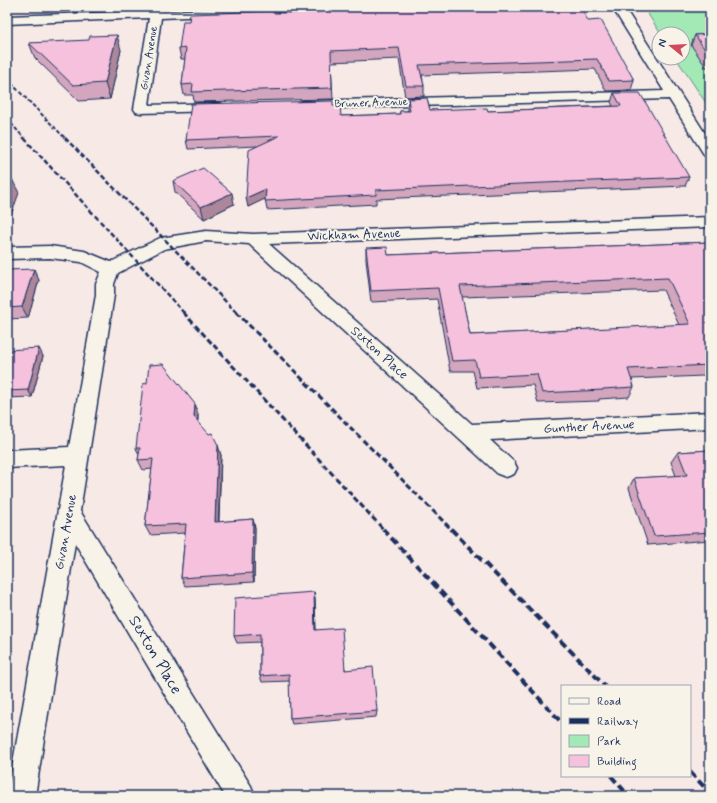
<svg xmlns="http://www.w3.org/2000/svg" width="717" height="803" viewBox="0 0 717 803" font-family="Mynerve,sans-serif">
<rect width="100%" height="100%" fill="#f7e9e6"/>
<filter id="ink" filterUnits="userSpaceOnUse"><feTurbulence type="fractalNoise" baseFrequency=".025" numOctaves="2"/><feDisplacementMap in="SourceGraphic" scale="8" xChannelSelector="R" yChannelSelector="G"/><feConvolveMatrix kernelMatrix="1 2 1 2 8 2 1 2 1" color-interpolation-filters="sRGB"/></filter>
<g filter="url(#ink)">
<path fill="#a3e9b5" stroke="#5f8c8a" d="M710,7V109L676,58H683V34H661L644,8Z"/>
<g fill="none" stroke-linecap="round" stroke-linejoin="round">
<defs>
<path id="street" d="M151,7H163L162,11L269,7H373L371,9L367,10L161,18L149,105L217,103L222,104L224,107L222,110L217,111L141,113L136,112L134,109L149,18L7,24V16L150,11Z
M612,7H624L710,141V157L705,156L669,99L305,109L300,108L298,105L300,102L305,101L664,91Z
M710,217V227L269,244L472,424L710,412V428L490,440L514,462L517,468L514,474L506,477L498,474L249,244L206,241L164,249L118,273L114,284V295L80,511L251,786L255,796H225L75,543L35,796H7L66,465L7,468V450L69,447L96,295V284L101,272L81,262L50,258L7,259V247L50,246L84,251L111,262L160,238L206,231L253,234Z"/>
</defs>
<use href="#street" stroke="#1b2f5e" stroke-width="3"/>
<use href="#street" fill="#f7f3e8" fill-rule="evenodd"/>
<path stroke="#1b2f5e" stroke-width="2" stroke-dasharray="4 2" stroke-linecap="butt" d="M7,79L66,139
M7,119L25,139"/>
<path stroke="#1b2f5e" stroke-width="2.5" stroke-dasharray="5 2.5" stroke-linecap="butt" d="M24,138L184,313
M65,138L237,313"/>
<path stroke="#1b2f5e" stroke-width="3" stroke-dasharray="6 3" stroke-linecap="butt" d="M183,312L384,530
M236,312L452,530"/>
<path stroke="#1b2f5e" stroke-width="4" stroke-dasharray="8 4" stroke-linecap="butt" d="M383,529L562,723
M451,529L605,686
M690,772L710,793
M611,776L629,796"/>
</g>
<path fill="#d3a6be" stroke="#1b2f5e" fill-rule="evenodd" d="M319,7L588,21L634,80L631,90L606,91L595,69L422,75L424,86V96L405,97L399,59L331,62L333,99L194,102L193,95H184L182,85L185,59H181L179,49L189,21L273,13L320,12Z
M710,34V67H706L691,45L695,35Z
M29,43L121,50L110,99L79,101L35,58Z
M614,93L689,177L685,186L376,199V204L267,210L265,198L248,207L257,146L188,149L186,140L333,106L341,116L400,114V111H408L407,107L408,99L430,110L488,111L613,106L611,102Z
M173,181L234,204L204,219L175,192Z
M710,242V364H709L703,376L632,379L634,387L629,397L599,399V401L538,403L533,385L477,388L473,371H450L437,299L371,302L366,260V248L388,255ZM663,290L679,325L470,335L462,297Z
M7,270L39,280L28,318L7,319Z
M7,350L43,356L32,397L7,398Z
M198,414V421L221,455L219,522L253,519L255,528L254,582L185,586L181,578L185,533L150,535L145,526L152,469L143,470L138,460L139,455L136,448Z
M710,450V540L648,545L629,488L634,478L676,476L671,462L678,452Z
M314,592L315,600L316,630L377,711L376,717L292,724L290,718V681L262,682L260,676V642L237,643L234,636Z"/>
<path fill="#ac879b" stroke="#1b2f5e" d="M117,35L121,50L110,99L105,83Z
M12,179L19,193L8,223L7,221V193Z
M266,189L267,198L248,207L246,198Z
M232,193L234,204L204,219L201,207Z
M34,269L39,280L28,318L22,307Z
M39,348L43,356L32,397L28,390Z
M195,404L198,414L197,427L194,417Z
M218,445L221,455L218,531L215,522Z
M253,519L255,528L254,582L252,573Z
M314,592L315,600L316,637L315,630Z"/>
<path fill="#f5c1dd" stroke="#1b2f5e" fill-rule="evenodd" d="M320,7H581L588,21L601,20L634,80L609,81L597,59L419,65L424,86H406L399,48L331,51L332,88L192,92L193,84L182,85L186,48L179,49L183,21H189L190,14L273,11V13L320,12Z
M710,34V57L695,35Z
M117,35L105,83L73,85L29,43L89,40L90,36Z
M614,93H640L689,177L376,190V195L265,201L266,189L246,198L249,150L279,136L186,140L191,104L333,101V106H340L341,116L400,114V111H410L408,99L427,98L430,110L487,108L488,111L621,106Z
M203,168L232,193L201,207L173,181Z
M7,179H12L7,193Z
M710,242V354H705L710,365L628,369L634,387L603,389V390L542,393L537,374L479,377L475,360L452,361L438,288L371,291L366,248L387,247L388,255ZM668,278L690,324L470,335L460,286Z
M34,269L22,307L7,308V270Z
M39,348L28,390L7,391V350Z
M163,364L195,404L194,417L209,434L212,433L218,445L215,522L253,519L252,573L181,578L186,524L145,526L153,459L138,460L140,448H136L143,384L147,383L149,365Z
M710,450V532L654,536L634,478L687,475L678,452Z
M314,592L315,630L342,628L345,670L373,667L377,711L290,718L289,674L260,676V634L234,636L235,598Z"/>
</g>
<g text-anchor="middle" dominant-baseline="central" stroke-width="4" stroke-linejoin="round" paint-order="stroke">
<g font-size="11" fill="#1b2f5e" stroke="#f7f3e8">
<text transform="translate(149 58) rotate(-81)">Givan Avenue</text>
<text transform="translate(371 103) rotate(-2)">Bruner Avenue</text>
</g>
<g font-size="13" fill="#1b2f5e" stroke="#f7f3e8">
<text transform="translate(354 235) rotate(-2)">Wickham Avenue</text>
<text transform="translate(379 353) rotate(42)">Sexton Place</text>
<text transform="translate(589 427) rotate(-3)">Gunther Avenue</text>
<text transform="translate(66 532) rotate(-80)">Givan Avenue</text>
</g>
<g font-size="16" fill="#1b2f5e" stroke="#f7f3e8">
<text transform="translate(155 655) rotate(59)">Sexton Place</text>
</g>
</g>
<rect width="717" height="803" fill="none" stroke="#f7f3e8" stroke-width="24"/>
<rect x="12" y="12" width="693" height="779" fill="none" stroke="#1b2f5e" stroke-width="1.5" filter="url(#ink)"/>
<rect x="561" y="685" width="130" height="92" fill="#f7f3e8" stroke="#9fa5b1"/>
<rect x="569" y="698" width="20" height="6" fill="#f7f3e8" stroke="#9fa5b1"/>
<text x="597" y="705" font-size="12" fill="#1b2f5e">Road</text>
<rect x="569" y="718" width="20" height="6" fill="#1b2f5e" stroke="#9fa5b1"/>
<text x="597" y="725" font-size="12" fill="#1b2f5e">Railway</text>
<rect x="569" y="735" width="20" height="12" fill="#a3e9b5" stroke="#9fa5b1"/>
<text x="597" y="745" font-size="12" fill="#1b2f5e">Park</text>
<rect x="569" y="755" width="20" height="12" fill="#f5c1dd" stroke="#9fa5b1"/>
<text x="597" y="765" font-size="12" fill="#1b2f5e">Building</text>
<g transform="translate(671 46) rotate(288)"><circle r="19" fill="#f7f3e8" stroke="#9fa5b1"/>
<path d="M0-3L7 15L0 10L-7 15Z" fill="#d1495b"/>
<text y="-6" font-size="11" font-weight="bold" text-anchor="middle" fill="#1b2f5e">N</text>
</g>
</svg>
